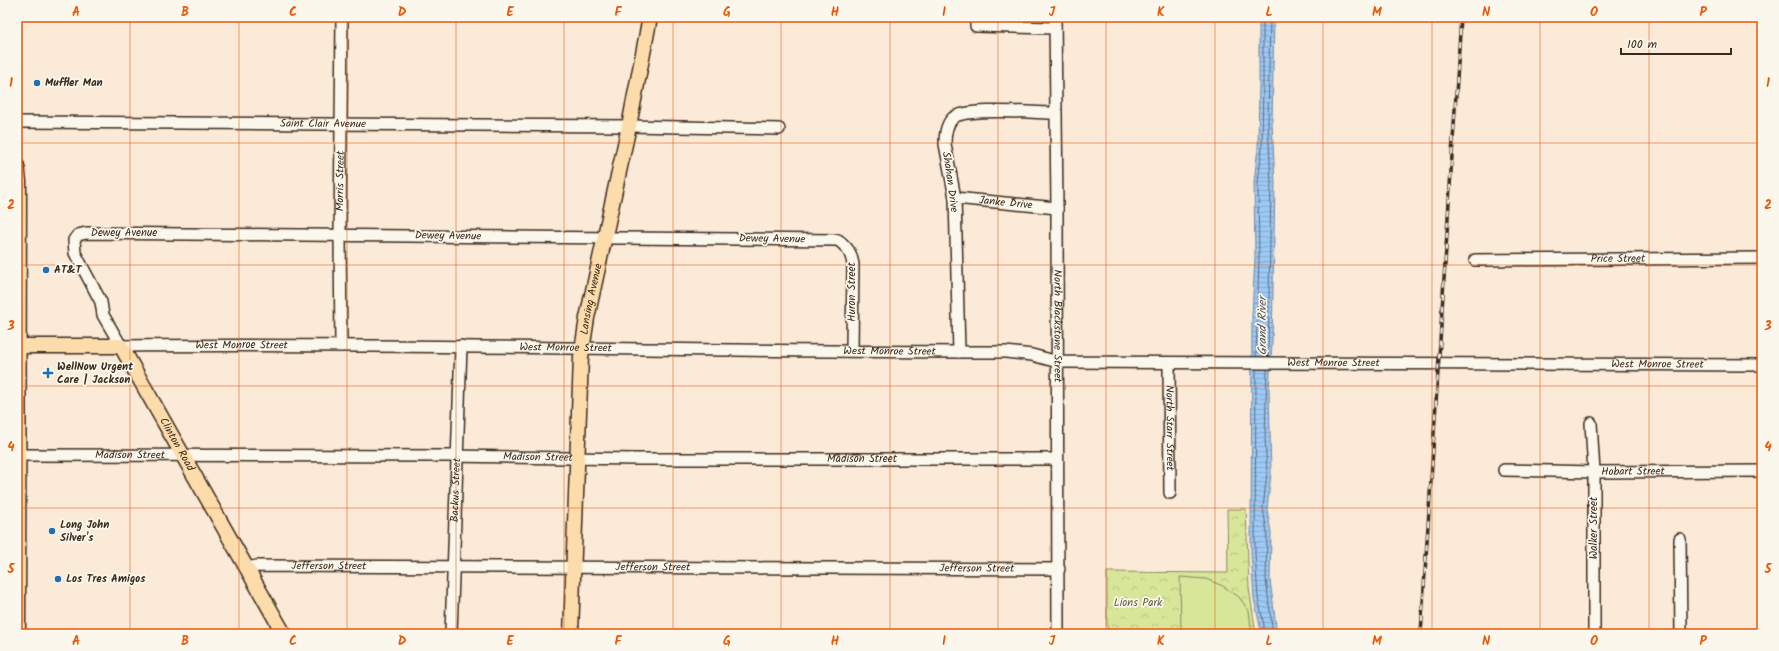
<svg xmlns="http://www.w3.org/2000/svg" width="1779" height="651" viewBox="0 0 1779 651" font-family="Kalam,sans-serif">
<defs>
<pattern id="forest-crowns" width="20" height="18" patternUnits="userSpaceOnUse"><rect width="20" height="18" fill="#d7e699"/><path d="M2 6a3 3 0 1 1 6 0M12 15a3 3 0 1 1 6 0" fill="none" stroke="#b9c583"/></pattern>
<pattern id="water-rules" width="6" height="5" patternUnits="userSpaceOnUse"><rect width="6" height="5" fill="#9cc9f6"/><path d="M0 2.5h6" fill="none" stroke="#87add2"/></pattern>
</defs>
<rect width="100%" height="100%" fill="#faead7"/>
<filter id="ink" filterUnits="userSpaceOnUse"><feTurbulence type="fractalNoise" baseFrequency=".025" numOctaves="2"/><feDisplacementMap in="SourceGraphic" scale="8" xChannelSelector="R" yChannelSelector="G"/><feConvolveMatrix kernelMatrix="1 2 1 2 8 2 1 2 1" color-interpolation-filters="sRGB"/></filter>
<g filter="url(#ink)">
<path fill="url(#forest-crowns)" stroke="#89885c" d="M1227,509H1246L1249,588L1256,634H1107V572L1228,573Z"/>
<path fill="#d7e699" stroke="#89885c" d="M1180,577L1206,579L1223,586L1239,597L1249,611L1252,634H1181Z"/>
<path fill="url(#water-rules)" stroke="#7589a0" d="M1259,17H1274L1272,123L1275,183L1272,343L1269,390L1271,474L1267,509L1271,532L1270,580L1277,634H1260V626L1254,599L1251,553L1252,315L1255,257L1254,182L1258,148L1259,81Z"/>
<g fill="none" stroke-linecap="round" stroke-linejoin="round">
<path stroke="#626a74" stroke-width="1" d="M1256,356L1259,257L1258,182L1262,148L1263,81V17
M1268,356L1271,183L1268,123L1270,17
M1256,369L1255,553L1258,598L1264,625L1263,634
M1267,369L1265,437L1267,473L1263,508L1267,533L1266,580L1273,634"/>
<defs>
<g id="minor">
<path d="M976,17V26L1055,28"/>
<path id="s1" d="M1055,17L1057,208L1058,634"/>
<path id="s2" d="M17,122L629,126L779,129"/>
<path id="s3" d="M955,198L1057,208"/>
<path id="s4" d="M1475,260L1762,258"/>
<path id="s5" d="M341,346L340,235L342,17"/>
<path id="s6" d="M852,350L853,264C851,252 847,247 838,240L86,233L78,235L74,240L75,253L101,302L103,315L121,346C416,343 711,352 1006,352L1032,355L1058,362L1762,365"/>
<path d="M959,352L955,198L945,144C945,136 946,124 953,118C965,107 1036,113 1055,113"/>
<path id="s7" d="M1169,363L1170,493"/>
<path d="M1591,423L1594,472V634"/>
<path id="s8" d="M18,455L448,456L635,459H1057"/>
<path id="s9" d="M1504,470L1594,472L1762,471"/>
<path d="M1680,539L1681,634"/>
<path id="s10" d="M247,568L257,566L1059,569"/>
<path id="s11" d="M451,634L461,346"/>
</g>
<g id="major">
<path d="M17,166L19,181L18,634"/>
<path id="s12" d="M19,346H121L284,634"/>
<path id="s13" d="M571,634L581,357L587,318L629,126L650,17"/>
</g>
</defs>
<use href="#minor" stroke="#3b2a1e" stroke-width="14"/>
<use href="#major" stroke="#3b2a1e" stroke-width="17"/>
<use href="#minor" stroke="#fbf7ec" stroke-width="11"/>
<use href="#major" stroke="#fddcac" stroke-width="14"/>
<defs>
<path id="rail" d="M1421,634L1461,17"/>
</defs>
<use href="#rail" stroke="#3b2a1e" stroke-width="3.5"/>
<use href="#rail" stroke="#fbf7ec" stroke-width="2" stroke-dasharray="6" stroke-linecap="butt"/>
</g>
</g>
<path fill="none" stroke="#e8590c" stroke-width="1" stroke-opacity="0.55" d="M130,17V634M239,17V634M347,17V634M456,17V634M564,17V634M673,17V634M781,17V634M890,17V634M998,17V634M1106,17V634M1215,17V634M1323,17V634M1432,17V634M1540,17V634M1649,17V634M17,143H1762M17,265H1762M17,386H1762M17,508H1762"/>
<g fill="#1f6fb2" stroke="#fbf7ec" stroke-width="1.5">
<circle cx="37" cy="83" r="4"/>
<circle cx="46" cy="270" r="4"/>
<path d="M46 367h4v4h4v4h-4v4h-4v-4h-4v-4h4z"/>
<circle cx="52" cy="531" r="4"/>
<circle cx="58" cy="579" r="4"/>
</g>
<g text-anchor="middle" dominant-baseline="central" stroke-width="3.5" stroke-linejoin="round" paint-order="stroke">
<g font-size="11" font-weight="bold" fill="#3b2a1e" stroke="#fbf7ec" text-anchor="start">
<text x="45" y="83">Muffler Man</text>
<text x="54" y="270">AT&amp;T</text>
<text x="57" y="367">WellNow Urgent<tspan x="57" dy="13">Care | Jackson</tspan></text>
<text x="60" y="525">Long John<tspan x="60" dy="13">Silver's</tspan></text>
<text x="66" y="579">Los Tres Amigos</text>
</g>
<g font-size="11" fill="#3b2a1e" stroke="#fbf7ec">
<text stroke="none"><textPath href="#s2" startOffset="306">Saint Clair Avenue</textPath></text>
<text stroke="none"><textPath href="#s5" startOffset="165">Morris Street</textPath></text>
<text transform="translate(950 182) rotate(82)">Shahan Drive</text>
<text stroke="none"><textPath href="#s3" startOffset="51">Janke Drive</textPath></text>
<text x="124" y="233">Dewey Avenue</text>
<text transform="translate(448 236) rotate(1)">Dewey Avenue</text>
<text transform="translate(772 239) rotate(1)">Dewey Avenue</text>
<text stroke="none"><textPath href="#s4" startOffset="143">Price Street</textPath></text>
<text transform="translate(852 292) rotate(-90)">Huron Street</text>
<text stroke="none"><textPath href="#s13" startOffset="336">Lansing Avenue</textPath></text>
<text stroke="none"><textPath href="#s1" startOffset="309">North Blackstone Street</textPath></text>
<text stroke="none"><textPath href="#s6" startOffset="1120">West Monroe Street</textPath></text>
<text stroke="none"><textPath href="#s6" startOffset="1444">West Monroe Street</textPath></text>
<text stroke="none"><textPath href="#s6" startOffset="1768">West Monroe Street</textPath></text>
<text stroke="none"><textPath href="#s6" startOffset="2213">West Monroe Street</textPath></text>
<text stroke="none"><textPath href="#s6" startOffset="2537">West Monroe Street</textPath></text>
<text stroke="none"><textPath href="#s7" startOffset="65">North Starr Street</textPath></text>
<text stroke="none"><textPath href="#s12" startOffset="215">Clinton Road</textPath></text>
<text stroke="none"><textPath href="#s8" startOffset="112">Madison Street</textPath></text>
<text stroke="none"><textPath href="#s8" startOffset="520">Madison Street</textPath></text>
<text stroke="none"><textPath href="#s8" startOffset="844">Madison Street</textPath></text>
<text stroke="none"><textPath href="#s9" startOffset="129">Hobart Street</textPath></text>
<text stroke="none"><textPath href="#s11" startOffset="144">Backus Street</textPath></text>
<text transform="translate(1594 528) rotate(-90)">Walker Street</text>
<text stroke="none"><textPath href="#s10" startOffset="82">Jefferson Street</textPath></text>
<text stroke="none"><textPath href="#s10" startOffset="406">Jefferson Street</textPath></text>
<text stroke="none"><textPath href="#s10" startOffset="730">Jefferson Street</textPath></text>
</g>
<g font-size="11" fill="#62593d" stroke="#fbf7ec">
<text x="1138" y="603">Lions Park</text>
</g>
<g font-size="12" font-style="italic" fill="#535254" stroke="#fbf7ec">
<text transform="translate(1262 326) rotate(-90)">Grand River</text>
</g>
</g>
<rect width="1779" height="651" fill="none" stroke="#fbf7ec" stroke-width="44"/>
<path d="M1621 48v6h110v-6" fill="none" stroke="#3b2a1e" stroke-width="2"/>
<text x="1627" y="48" font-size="12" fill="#3b2a1e" stroke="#fbf7ec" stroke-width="3" paint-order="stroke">100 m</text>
<rect x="22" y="22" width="1735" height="607" fill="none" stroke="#e8590c" stroke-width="1.5"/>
<g font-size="13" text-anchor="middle" font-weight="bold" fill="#e8590c">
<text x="76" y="16">A</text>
<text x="185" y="16">B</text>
<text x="293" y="16">C</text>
<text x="402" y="16">D</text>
<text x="510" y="16">E</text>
<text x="618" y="16">F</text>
<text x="727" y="16">G</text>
<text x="835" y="16">H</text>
<text x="944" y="16">I</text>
<text x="1052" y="16">J</text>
<text x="1161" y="16">K</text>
<text x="1269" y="16">L</text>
<text x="1377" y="16">M</text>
<text x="1486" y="16">N</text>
<text x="1594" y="16">O</text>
<text x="1703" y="16">P</text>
<text x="11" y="87">1</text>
<text x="1768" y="87">1</text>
<text x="11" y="209">2</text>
<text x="1768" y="209">2</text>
<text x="11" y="330">3</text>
<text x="1768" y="330">3</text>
<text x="11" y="451">4</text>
<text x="1768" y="451">4</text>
<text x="11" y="573">5</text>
<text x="1768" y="573">5</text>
<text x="76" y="645">A</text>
<text x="185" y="645">B</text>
<text x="293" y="645">C</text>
<text x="402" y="645">D</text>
<text x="510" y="645">E</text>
<text x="618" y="645">F</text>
<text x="727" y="645">G</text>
<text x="835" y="645">H</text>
<text x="944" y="645">I</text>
<text x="1052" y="645">J</text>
<text x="1161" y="645">K</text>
<text x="1269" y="645">L</text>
<text x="1377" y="645">M</text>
<text x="1486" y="645">N</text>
<text x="1594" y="645">O</text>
<text x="1703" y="645">P</text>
</g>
</svg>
